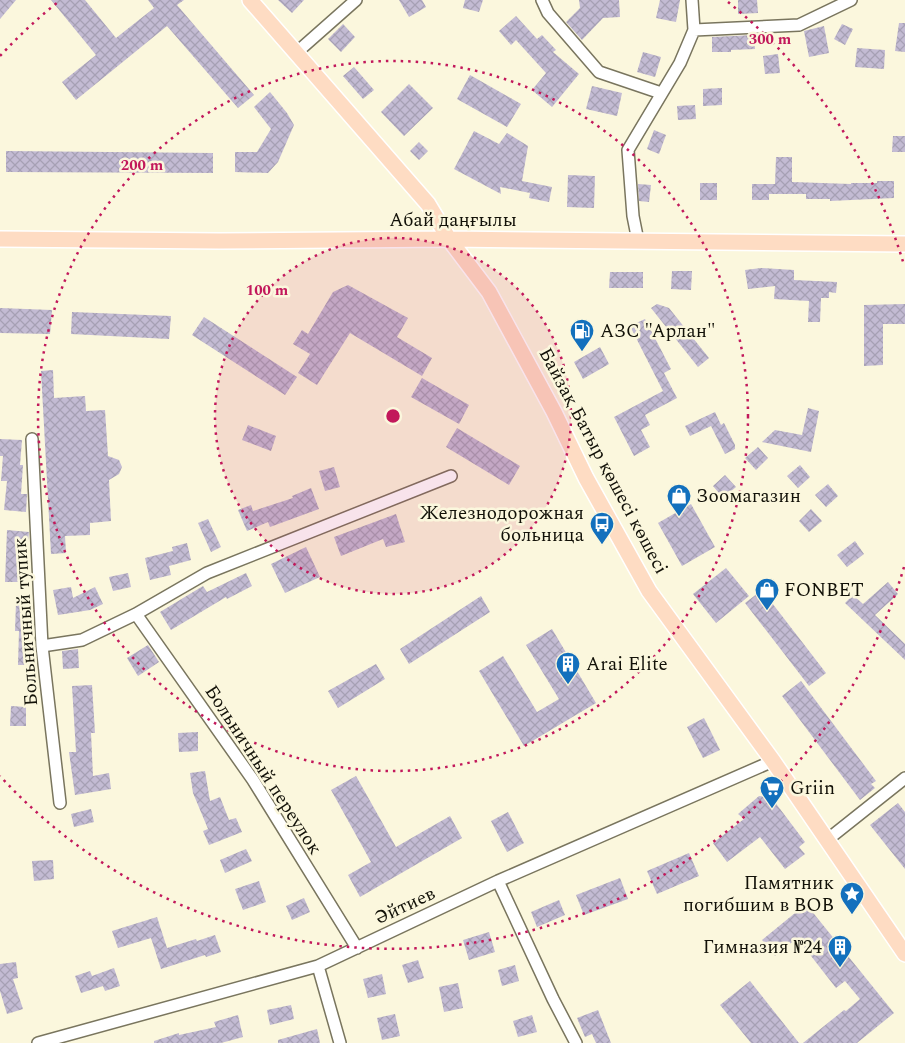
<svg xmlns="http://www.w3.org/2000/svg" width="905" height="1043" viewBox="0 0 905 1043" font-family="Spectral,serif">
<defs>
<pattern id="building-cross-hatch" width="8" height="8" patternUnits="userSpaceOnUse" patternTransform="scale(1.25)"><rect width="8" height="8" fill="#c3bbd3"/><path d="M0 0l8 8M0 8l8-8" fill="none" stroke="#a6a0b4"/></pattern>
</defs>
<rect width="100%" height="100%" fill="#fbf7dd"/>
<path fill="url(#building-cross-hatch)" d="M0,0H16L0,19Z
M51,0H85L116,38L154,8L148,0H184L177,5L254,95L238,108L167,26L76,100L62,82L96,55Z
M278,0H304L292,13Z
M399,0H422L426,7L409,17Z
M465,0H483L479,12L463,8Z
M579,0H619L620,17L603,18L582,40L566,22L580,8Z
M660,0H680L676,22L656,18Z
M738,0H757L758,13L738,14Z
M516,16L537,39L542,35L556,50L553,52L579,74L552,107L532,90L546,73L516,40L511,45L499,31Z
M899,23H905V52L895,51Z
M343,24L355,37L341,52L328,39Z
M842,24L853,29L845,45L834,39Z
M824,26L829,53L809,57L804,31Z
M754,35L755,49L731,50V52H712V37Z
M857,48L885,50L884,69L855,67Z
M643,52L661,57L655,77L637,72Z
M778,54L780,73L765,74L763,56Z
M354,67L374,90L363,99L343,76Z
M470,75L521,104L507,127L457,99Z
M409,84L433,108L404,136L381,112Z
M592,86L622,93L617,116L586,109Z
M722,88V105L703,106V89Z
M270,92L287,113L294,125L278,162L268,173L235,172V152H257L271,129L254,107Z
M695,105L696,119L678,120L677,106Z
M654,130L666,135L659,154L647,149Z
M474,131L499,144L507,133L528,146L522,181L552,187L549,202L529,198L530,193L500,187L501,194L454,169Z
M893,136H905V152H892Z
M419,142L428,151L419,160L410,151Z
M6,151L213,153V173L6,172Z
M776,157H792V182L851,184V183H877V181H894V198L830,201V199H806V194H769V200H752V184H775Z
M568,175L595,176L594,208L567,207Z
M700,183H717V200H700Z
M638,184L651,185L649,202L639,201Z
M761,268L794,270V280L837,282L836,293L829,292V298H821L820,322H808L809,301L774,299L775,286L748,289L745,270Z
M672,271H692L691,290L671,289Z
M610,272H643V288H609Z
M348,285L408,318L397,337L432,358L422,376L350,333L317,385L298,373L310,354L293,344L302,330L308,334L333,292Z
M657,304L669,308L709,358L698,367L651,308Z
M905,304V324H883V365L864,366V305Z
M0,308L52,310L50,334L0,333Z
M72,312L171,316L169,339L71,334Z
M204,317L297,377L285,395L192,335Z
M645,319L671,369L664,373L677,398L645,415L650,425L641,430L650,447L634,456L614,417L663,391L630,326Z
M600,347L609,364L583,379L574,362Z
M53,370L54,398L85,396L86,411L105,410L108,456L119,460L122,467L119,474L109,480L111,521L90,523V535L65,536L66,553L51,554L41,371Z
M422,378L469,405L459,424L411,397Z
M808,408L819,411L811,452L762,442L775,430L802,435Z
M715,412L721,425L724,423L735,445V449L725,454L711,426L690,436L685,426Z
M248,425L276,436L271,451L242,440Z
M457,428L520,466L509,485L446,447Z
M0,439L22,440L20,465H23L21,494H27L26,512L4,510L7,481H1L3,456H0Z
M758,447L768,458L756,470L745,458Z
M800,465L810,477L798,488L787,476Z
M334,467L340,487L325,491L319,471Z
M725,475L736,487L723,498L713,486Z
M828,484L838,496L826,507L815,495Z
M311,488L319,509L270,527L268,522L247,531L238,510L251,505L253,511L293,498L292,496Z
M691,504L715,547L682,566L658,523Z
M811,509L822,521L809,532L799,521Z
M396,514L405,542L386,547L383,539L341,556L334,537Z
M208,519L221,547L211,552L198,523Z
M7,530L29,532L27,549H26L25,582H5Z
M855,541L864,554L847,567L837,555Z
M187,543L191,560L169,566L171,575L150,580L145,558L173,551L172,547Z
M306,547L320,577L285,593L271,564Z
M726,568L749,596L716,623L693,594Z
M128,573L131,587L113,591L109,577Z
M246,573L252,586L227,599L226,597L171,630L160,612L203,586L207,592Z
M888,582L898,594L875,615L905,644V660L845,603L853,595L863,604Z
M71,587L73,598L95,587L103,604L90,610L58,615L53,590Z
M762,590L826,673L809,686L745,603Z
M481,596L490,612L409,664L400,649Z
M16,602H30L29,649H34V665H18L19,631H15Z
M552,629L596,703L524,746L479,671L503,656L537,712L559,699L526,645Z
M148,645L159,662L138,676L127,658Z
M78,649L79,668L63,669L62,651Z
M376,664L385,679L338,708L328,691Z
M801,681L876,781L871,784L875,788L860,800L782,696Z
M92,685L95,733H91L93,776L109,773L111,789L75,795L69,752H76L72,686Z
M11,706L26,707V726H10Z
M704,718L720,750L703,758L687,727Z
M198,732V751L179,752L178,733Z
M205,771L210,801L220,797L229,820L236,818L242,832L209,845L203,831L208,829L193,793L190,773Z
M356,776L396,847L450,816L462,838L360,897L348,875L371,862L331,790Z
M759,796L771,797L805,842L799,847L805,854L785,869L760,837L727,862L713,843L744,819L738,814Z
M898,803L905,812V869L870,825Z
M91,809L94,822L74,827L71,814Z
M508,812L524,843L507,852L491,821Z
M246,849L252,861L225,873L220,860Z
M689,853L699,876L657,894L647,871Z
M53,860L54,879L34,881L32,861Z
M620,878L628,899L584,915L576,895Z
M259,881L266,902L243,910L235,889Z
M304,898L310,912L292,920L286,906Z
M559,900L565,915L537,927L531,912Z
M806,904L894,1013L857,1043H803L844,1010L846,1011L860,999L845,981L836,988L797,938L775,956L762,940Z
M157,917L167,948L196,939L197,941L215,935L221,952L206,957L205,955L161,969L151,938L118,948L112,931Z
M489,932L495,952L469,960L463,940Z
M418,960L424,978L408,983L402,965Z
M16,962L18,978L13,979L23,1009L7,1014L0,991V964Z
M515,965L519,981L502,986L498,970Z
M114,968L120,986L105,991L103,986L81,993L75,976L90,971L92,976Z
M382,974L386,994L368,998L363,979Z
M750,981L799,1043H751L720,1005Z
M458,983L463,1008L444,1012L439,987Z
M291,1005L294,1019L270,1025L267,1010Z
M598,1010L611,1043H596L592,1034L585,1037L577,1018Z
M395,1014L400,1036L382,1040L377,1018Z
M238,1015L243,1037L221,1043H154V1041L179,1033V1035L216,1027L214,1022Z
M532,1015L537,1032L518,1037L513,1021Z
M317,1029L320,1043H278V1040Z"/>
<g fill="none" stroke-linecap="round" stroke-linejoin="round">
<defs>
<path id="minor" d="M542,0L548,13L599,72L661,93
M694,30L799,25L851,0
M296,53L356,0
M638,241L633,216L628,150L680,63L694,30L692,0
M32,439L42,646L60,803
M136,614L253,780L357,948
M42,646L82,640L136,614L207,573L451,476
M827,840L905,778
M498,881L553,999L576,1043
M318,966L340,1043
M38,1043L318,966L498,881L773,761"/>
<path id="major" d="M250,0L428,204L449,239L489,292L554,412L586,478L649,591L773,761L905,954
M0,239L219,241L449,239L905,244"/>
</defs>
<use href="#minor" stroke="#79755e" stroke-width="14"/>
<use href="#major" stroke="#fff" stroke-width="18"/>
<use href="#minor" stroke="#fff" stroke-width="11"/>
<use href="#major" stroke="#fedcc3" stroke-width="15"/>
</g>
<circle cx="393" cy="416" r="178" fill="#c2185b" fill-opacity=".12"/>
<g fill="none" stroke="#c2185b" stroke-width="2.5" stroke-dasharray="2.5 5">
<circle cx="393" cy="416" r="178"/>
<circle cx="393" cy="416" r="355"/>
<path d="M904 567A533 533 0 0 1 0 776M0 56A533 533 0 0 1 58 2M728 2A533 533 0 0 1 904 265"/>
</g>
<defs>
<symbol id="fuel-pin" viewBox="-11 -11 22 30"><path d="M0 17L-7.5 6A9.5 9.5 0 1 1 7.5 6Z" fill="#1370bd" stroke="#fbf7dd"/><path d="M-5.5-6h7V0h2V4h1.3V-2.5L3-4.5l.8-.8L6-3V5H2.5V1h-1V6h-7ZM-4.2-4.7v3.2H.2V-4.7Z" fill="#fff"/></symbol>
<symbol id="shop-pin" viewBox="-11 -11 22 30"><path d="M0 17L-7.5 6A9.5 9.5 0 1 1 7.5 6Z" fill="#1370bd" stroke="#fbf7dd"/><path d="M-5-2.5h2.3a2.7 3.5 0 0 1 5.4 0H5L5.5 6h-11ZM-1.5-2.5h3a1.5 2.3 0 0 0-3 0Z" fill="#fff"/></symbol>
<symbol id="bus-pin" viewBox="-11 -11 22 30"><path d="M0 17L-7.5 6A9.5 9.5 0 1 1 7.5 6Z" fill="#1370bd" stroke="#fbf7dd"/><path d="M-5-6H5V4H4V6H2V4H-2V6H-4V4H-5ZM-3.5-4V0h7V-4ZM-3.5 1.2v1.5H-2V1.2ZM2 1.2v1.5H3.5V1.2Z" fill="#fff"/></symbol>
<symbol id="building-pin" viewBox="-11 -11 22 30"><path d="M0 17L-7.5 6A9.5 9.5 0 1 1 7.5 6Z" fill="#1370bd" stroke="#fbf7dd"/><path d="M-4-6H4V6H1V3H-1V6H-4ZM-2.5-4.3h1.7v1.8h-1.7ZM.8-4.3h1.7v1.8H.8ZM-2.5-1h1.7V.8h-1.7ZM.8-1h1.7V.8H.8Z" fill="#fff"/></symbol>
<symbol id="supermarket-pin" viewBox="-11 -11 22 30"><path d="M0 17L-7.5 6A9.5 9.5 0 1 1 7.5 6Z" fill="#1370bd" stroke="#fbf7dd"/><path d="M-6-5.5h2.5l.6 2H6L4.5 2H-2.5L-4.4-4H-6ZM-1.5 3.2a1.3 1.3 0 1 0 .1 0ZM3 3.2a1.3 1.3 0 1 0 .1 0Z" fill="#fff"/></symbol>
<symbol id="sight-pin" viewBox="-11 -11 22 30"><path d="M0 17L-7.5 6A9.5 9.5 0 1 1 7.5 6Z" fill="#1370bd" stroke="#fbf7dd"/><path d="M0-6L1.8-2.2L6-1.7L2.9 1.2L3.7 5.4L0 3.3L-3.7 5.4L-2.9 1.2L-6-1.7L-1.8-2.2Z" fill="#fff"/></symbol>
</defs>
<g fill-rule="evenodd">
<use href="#fuel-pin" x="568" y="317" width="28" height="38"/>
<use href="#shop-pin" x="665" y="482" width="28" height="38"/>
<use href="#bus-pin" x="588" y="510" width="28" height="38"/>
<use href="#shop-pin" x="753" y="576" width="28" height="38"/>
<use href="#building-pin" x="554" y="650" width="28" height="38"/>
<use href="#supermarket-pin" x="758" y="774" width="28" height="38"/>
<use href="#sight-pin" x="838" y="880" width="28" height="38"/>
<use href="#building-pin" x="826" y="933" width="28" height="38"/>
</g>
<g text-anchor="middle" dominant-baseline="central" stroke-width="5" stroke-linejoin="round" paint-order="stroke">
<g font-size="19" fill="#121108" stroke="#fbf7dd">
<text x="453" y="220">Абай даңғылы</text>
<text transform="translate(603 461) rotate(62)">Байзақ Батыр қөшесі көшесі</text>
<text transform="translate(26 622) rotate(-94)">Больничный тупик</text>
<text transform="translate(263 770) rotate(57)">Больничный переулок</text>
<text transform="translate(405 906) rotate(-25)">Әйтиев</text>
</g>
<g font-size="19" fill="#121108" stroke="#fbf7dd" text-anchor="start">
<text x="600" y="331">АЗС "Арлан"</text>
<text x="696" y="496">Зоомагазин</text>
<text x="584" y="513" text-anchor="end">Железнодорожная<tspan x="584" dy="22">больница</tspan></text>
<text x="784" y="590">FONBET</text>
<text x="586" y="664">Arai Elite</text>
<text x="790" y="788">Griin</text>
<text x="834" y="883" text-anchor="end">Памятник<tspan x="834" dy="22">погибшим в ВОВ</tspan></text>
<text x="822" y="947" text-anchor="end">Гимназия №24</text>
</g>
</g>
<circle cx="393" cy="416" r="8" fill="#c2185b" stroke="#fbf7dd" stroke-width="2.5"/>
<g font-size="15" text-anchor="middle" font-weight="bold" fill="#c2185b" stroke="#fbf7dd" stroke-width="5" stroke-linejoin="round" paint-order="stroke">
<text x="770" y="44">300 m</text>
<text x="142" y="170">200 m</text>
<text x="267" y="295">100 m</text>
</g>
</svg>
